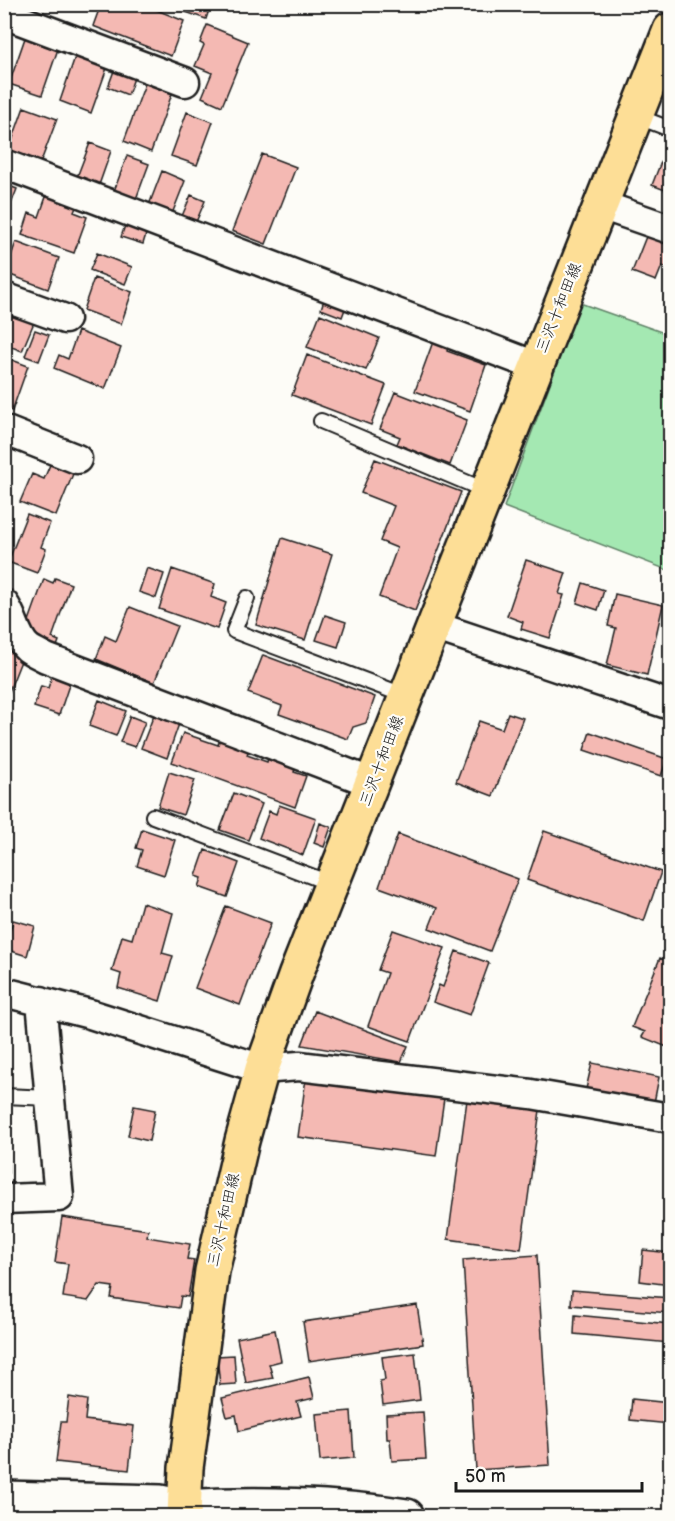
<svg xmlns="http://www.w3.org/2000/svg" width="675" height="1521" viewBox="0 0 675 1521" font-family="'Balsamiq Sans','Klee One',sans-serif">
<rect width="100%" height="100%" fill="#fdfcf7"/>
<filter id="ink" filterUnits="userSpaceOnUse"><feTurbulence type="fractalNoise" baseFrequency=".0167" numOctaves="2"/><feDisplacementMap in="SourceGraphic" scale="12" xChannelSelector="R" yChannelSelector="G"/><feConvolveMatrix kernelMatrix="1 2 1 2 8 2 1 2 1" color-interpolation-filters="sRGB"/></filter>
<g filter="url(#ink)">
<path fill="#a4e8b2" stroke="#608267" stroke-width="1.5" d="M580,303L670,335V571L504,507Z"/>
<path fill="#f4b9b3" stroke="#1c1c1c" stroke-width="1.5" d="M101,4H142L184,21L171,56L93,26Z
M178,4H202L210,7L206,19L177,9Z
M207,25L248,42L222,106L202,97L212,73L195,66L204,45L200,43Z
M25,38L58,49L42,95L9,84Z
M75,57L107,68L91,113L60,101Z
M115,68L135,75L128,95L108,87Z
M146,81L173,91L151,152L124,141Z
M24,107L57,119L40,164L8,152Z
M187,112L213,122L197,165L171,156Z
M90,143L111,151L99,185L77,177Z
M668,144L670,145V192L652,185Z
M262,154L296,167L266,244L232,231Z
M127,156L149,164L136,199L114,191Z
M162,171L185,181L172,214L149,205Z
M4,184L17,189L4,222Z
M47,194L77,205L74,212L87,217L74,253L22,235L29,213L39,217Z
M191,195L205,201L196,222L182,216Z
M128,217L149,224L143,244L121,237Z
M649,229L670,238V269L662,266L656,281L632,272Z
M16,242L59,258L48,289L5,273Z
M97,253L132,267L125,284L90,270Z
M94,278L132,292L121,324L83,310Z
M326,293L348,301L342,317L321,309Z
M4,307L35,320L22,351L4,344Z
M320,314L379,338L366,370L307,347Z
M35,330L49,335L39,361L25,356Z
M78,331L121,348L105,389L54,368L59,355L68,359Z
M434,339L449,345L447,351L486,365L470,411L415,391Z
M307,355L386,385L371,425L292,395Z
M4,357L28,366L12,411L4,408Z
M395,392L467,420L450,465L397,444L400,437L380,429Z
M375,459L461,492L415,611L379,597L397,548L380,541L394,506L361,493Z
M52,460L75,469L56,516L20,502L32,474L44,479Z
M27,514L50,523L41,547L46,549L37,573L8,562Z
M282,538L332,554L305,640L256,625Z
M526,560L566,573L559,594L564,595L550,638L521,629L523,622L507,616Z
M147,568L164,574L156,598L139,592Z
M172,569L215,584L211,597L226,603L217,629L159,609Z
M55,578L71,584L52,638L59,641L56,649L36,641L29,621L44,579L53,583Z
M583,583L604,590L598,610L577,603Z
M615,594L663,605L647,675L607,665L616,628L608,626Z
M130,607L177,626L154,683L96,659L105,636L116,641Z
M325,615L346,622L338,647L316,640Z
M4,649L23,656L7,696L4,695Z
M263,655L375,697L366,723L353,727L348,739L279,714L282,706L248,693Z
M52,676L70,682L59,715L34,707L41,686L48,688Z
M99,700L126,711L116,736L89,726Z
M155,712L180,721L167,758L141,748Z
M508,713L523,718L493,796L456,782L479,721L502,729Z
M130,716L145,722L135,747L120,742Z
M590,732L667,759L661,776L584,750Z
M183,733L218,745L221,734L250,745L247,755L267,762L269,755L296,765L294,772L306,776L295,807L172,762Z
M169,772L195,780L183,815L158,807Z
M234,793L262,804L248,840L220,830Z
M279,805L316,818L303,855L259,838L269,811L276,814Z
M320,823L331,827L324,847L314,843Z
M142,829L175,840L164,875L137,866L142,850L136,848Z
M544,831L661,872L644,921L527,880Z
M398,834L518,879L490,951L429,928L437,908L379,887Z
M205,850L239,863L227,897L199,887L202,878L196,876Z
M142,903L173,913L162,953L173,956L160,1001L118,988L121,974L112,971L122,936L132,939Z
M226,906L271,923L240,1005L195,988Z
M13,920L35,926L27,956L5,949Z
M393,930L445,948L410,1041L368,1026L387,973L378,970Z
M456,951L489,963L470,1015L433,1002L439,985L443,987Z
M660,958L670,962V1038L667,1047L642,1037L645,1032L632,1027Z
M315,1011L408,1046L401,1062L302,1045Z
M592,1063L659,1077L654,1103L586,1089Z
M306,1078L444,1098L436,1156L298,1137Z
M467,1100L540,1110L521,1249L448,1239Z
M134,1106L155,1110L149,1141L128,1136Z
M4,1125H7L8,1188H4Z
M62,1217L148,1230L147,1237L190,1244L187,1259L194,1260L188,1297L181,1296L179,1308L111,1298L113,1287L99,1285L88,1301L63,1297L68,1264L55,1262Z
M643,1250L670,1253V1285L640,1281Z
M537,1255L550,1465L476,1470L463,1260Z
M572,1290L670,1298V1313L571,1305Z
M417,1305L423,1344L309,1361L303,1322Z
M575,1315L670,1324V1343L574,1334Z
M275,1330L281,1361L269,1364L273,1378L246,1383L237,1338Z
M415,1353L420,1400L383,1405L380,1381L385,1380L382,1357Z
M234,1355L236,1384L220,1385L217,1356Z
M309,1377L314,1398L297,1402L301,1416L239,1431L236,1415L227,1417L222,1398Z
M69,1397L87,1400L85,1420L134,1426L129,1470L56,1462L61,1422H66Z
M632,1399L670,1403V1424L630,1420Z
M351,1411L354,1458L320,1461L316,1414Z
M423,1412L426,1459L392,1461L390,1439H387L386,1414Z"/>
<g fill="none" stroke-linecap="round" stroke-linejoin="round">
<defs>
<path id="service" d="M636,116L670,129
M321,421L487,491
M247,598L234,631L406,696
M153,816L332,884
M4,1096L50,1098"/>
<path id="minor" d="M4,14L185,82
M4,164L536,366
M601,205L670,229
M4,297L65,319
M4,430L77,459
M4,604C14,617 15,637 28,648C33,652 41,655 46,658L373,783
M434,626L670,705
M4,992L90,1014L262,1069L299,1066L531,1094L670,1118
M4,1199L59,1197L41,1001"/>
<path id="tertiary" d="M4,1498L161,1502L184,1507"/>
<path id="secondary" d="M184,1507C255,1502 337,1505 407,1516"/>
<path id="primary" d="M184,1516L186,1468L212,1271L242,1141L262,1069L296,974L670,30"/>
</defs>
<use href="#service" stroke="#1c1c1c" stroke-width="18"/>
<use href="#minor" stroke="#1c1c1c" stroke-width="33"/>
<use href="#tertiary" stroke="#1c1c1c" stroke-width="38"/>
<use href="#secondary" stroke="#1c1c1c" stroke-width="38"/>
<use href="#primary" stroke="#1c1c1c" stroke-width="38"/>
<use href="#service" stroke="#fdfcf7" stroke-width="14"/>
<use href="#minor" stroke="#fdfcf7" stroke-width="28"/>
<use href="#tertiary" stroke="#fdfcf7" stroke-width="33"/>
<use href="#secondary" stroke="#fdfcf7" stroke-width="33"/>
<use href="#primary" stroke="#fdde96" stroke-width="33"/>
</g>
</g>
<g text-anchor="middle" dominant-baseline="central" stroke-width="4.5" stroke-linejoin="round" paint-order="stroke">
<g font-size="16" fill="#1c1c1c" stroke="#fdfcf7">
<text transform="translate(559 308) rotate(-68)">三沢十和田線</text>
<text transform="translate(382 761) rotate(-69)">三沢十和田線</text>
<text transform="translate(224 1220) rotate(-77)">三沢十和田線</text>
</g>
</g>
<rect width="675" height="1521" fill="none" stroke="#fdfcf7" stroke-width="24"/>
<rect x="12" y="12" width="651" height="1497" fill="none" stroke="#1c1c1c" stroke-width="2" filter="url(#ink)"/>
<path d="M456 1482v9h186v-9" fill="none" stroke="#1c1c1c" stroke-width="3"/>
<text x="465" y="1482" font-size="18" fill="#1c1c1c" stroke="#fdfcf7" stroke-width="4.5" paint-order="stroke">50 m</text>
</svg>
